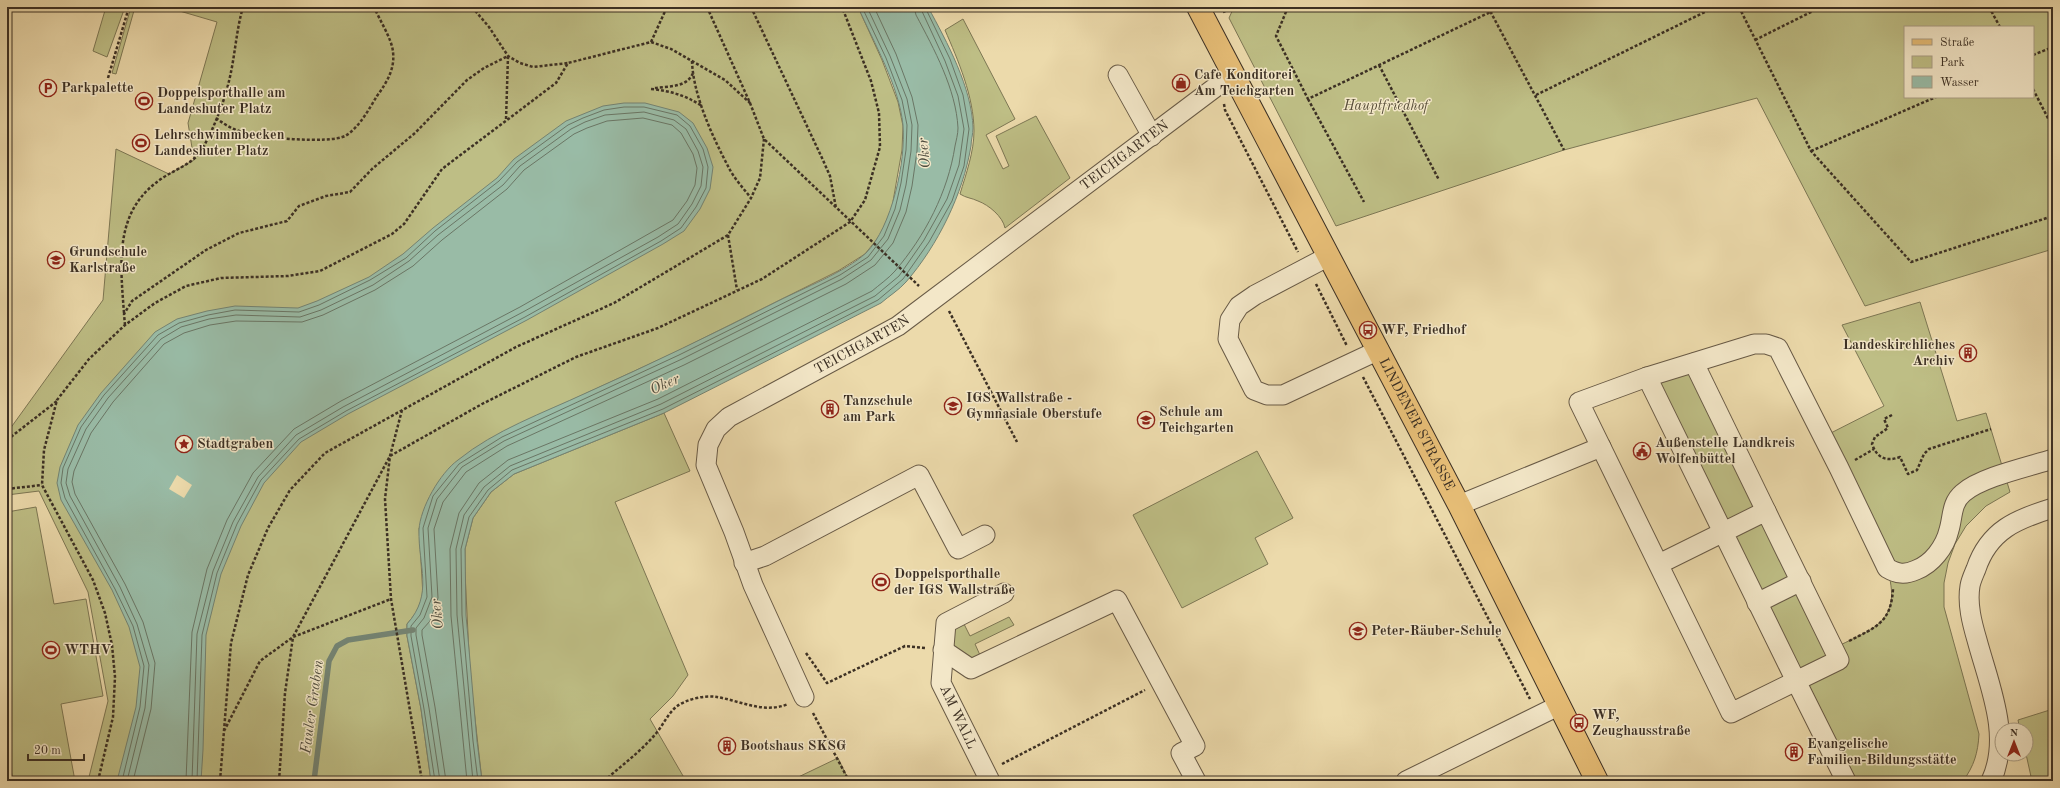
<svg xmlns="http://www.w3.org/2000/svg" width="2060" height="788" viewBox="0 0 2060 788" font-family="'Old Standard TT',serif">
<rect width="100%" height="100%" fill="#ecdaab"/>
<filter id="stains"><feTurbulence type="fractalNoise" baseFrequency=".005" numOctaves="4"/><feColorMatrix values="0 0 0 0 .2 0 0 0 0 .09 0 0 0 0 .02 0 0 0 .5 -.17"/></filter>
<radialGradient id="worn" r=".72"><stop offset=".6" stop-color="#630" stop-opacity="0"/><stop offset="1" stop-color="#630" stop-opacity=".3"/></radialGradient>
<path fill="#bebe85" stroke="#7d7754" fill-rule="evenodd" d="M106,7H125L107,57L93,51Z
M131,7H135L116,74L112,73Z
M152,7H858L882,60L898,102L903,126L902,150L892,207L881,234L865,254L838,271L678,351L500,433L419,528L423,596L416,613L407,624V636L421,709L431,781H88L108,701L88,592L39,491L7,495V433L103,300L116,149L169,174L194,160L188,123L217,22L166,7L164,11Z
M1234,7H2053V249L1865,306L1757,98L1564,150L1336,226L1229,18ZM1905,27H2033V97H1905Z
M963,19L1015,119L986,135L1003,169L1009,166L996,136L1036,116L1070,178L1005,228C1003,217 989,205 978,201C972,198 966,198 960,194C966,174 974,152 974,131C974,97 958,60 945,30Z
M1920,302L1957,421L1986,413L2010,492L1986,506L1966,526L1955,544L1948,563L1944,583V607L1979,734C1978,753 1974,766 1963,781H1846L1647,377L1694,363L1834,648C1875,628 1903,621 1887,568L1823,437L1884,406L1842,325Z
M664,413L690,471L615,502L688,675L673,696L650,719L686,781H482L470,674L465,573V549L473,518L491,492L514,474Z
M1257,451L1293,518L1255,538L1268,564L1182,608L1133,515Z
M36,507L54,604L86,599L103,696L61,704L75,781H13L7,748V512Z
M960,616L970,636L1009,617L1014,625L975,644L984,664L943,650Z
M2053,709V781H2032L2026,754V730H2020L2018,720Z
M838,758L849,781H790Z"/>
<path fill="#99bba6" stroke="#748372" d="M858,7H928C947,42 972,88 973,128C973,134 971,141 971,146C963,194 938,245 906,282C899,290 889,296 881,303L664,413L514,474L491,492L473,518L465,549L466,615L477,741L482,781H431L421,709L407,636V624C434,594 418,566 419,530C420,508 440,473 458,460C495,430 543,413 586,393C651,364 715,333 778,301C804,288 845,272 866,253C892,227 906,161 903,125C899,86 874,43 858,7Z
M624,103H645L679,112L693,123L707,148L713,167L710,189L700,209L684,231L663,244L527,320L348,414L301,442L264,483L241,526L221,574L206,635L203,750L201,781H117L136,707L140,667L129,627L112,590L61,500L57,483L60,467L78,425L101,393L155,332L177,319L207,311L235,306L298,308L317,301L369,277L403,254L433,228L497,178L514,159L566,121L603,106Z"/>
<path fill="#ecdaab" d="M177,475L192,485L184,498L169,489Z"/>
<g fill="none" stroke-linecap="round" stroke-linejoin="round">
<path stroke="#6a7665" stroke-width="1" d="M122,781L140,707L144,666L133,626L115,589L65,498L61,483L63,468L81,427L104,395L158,335L179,323L208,315L235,310L299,312L319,305L370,280L406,258L435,231L499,181L517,162L568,125L583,118L604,110L624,107H644L677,115L690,126L703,149L708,167L706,188L696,207L681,228L661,241L525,317L346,411L299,439L261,480L237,524L217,573L202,635L197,781
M127,781L145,708L149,665L137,624L120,587L70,496L66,483L68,469L86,429L108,398L161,339L181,327L209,319L236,315L300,317L321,310L373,285L409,261L438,235L503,185L520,166L571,129L585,122L605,115L644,112L674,120L686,129L698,151L703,167L701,186L692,204L678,224L658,237L523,312L343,407L296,435L258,477L233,522L213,571L197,634L192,781
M133,781L151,709L155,663L143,622L125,584L75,494L72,482L74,471L91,433L113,402L164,344L184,333L210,325L236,321L302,322L323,315L375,290L413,266L442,240L507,189L524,170L574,134L587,128L607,121L643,118L672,125L681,133L693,154L697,168L695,185L687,201L673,220L520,307L341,401L294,429L253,473L227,520L207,569L192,632L186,781
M435,781L424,709L411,636V626L420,615L427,597L423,528L433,496L459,464L502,437L679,355L840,275L868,257L884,236L895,209L901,183L906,150L907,125L902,100L886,58L862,7
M440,781L429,708L416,635V628L424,618L432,597L428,528L437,499L462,467L504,441L682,359L842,279L871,260L888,239L900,210L906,185L911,151L912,125L907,99L890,56L867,7
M446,781L435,707L422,635V630L430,621L438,598L434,529L443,502L466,472L507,446L684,365L846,284L875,265L893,243L906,212L912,186L917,151L918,125L912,97L896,54L874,7
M467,781L451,616L450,549L459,513L479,483L508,460L658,399L872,291C879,285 889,278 895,271C925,236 948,192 955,146C956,141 958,134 958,128C956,89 934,49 916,15L914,7
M473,781L457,615L456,549L464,515L484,487L510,466L661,404L875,296L899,276L924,240L947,199L959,165L964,129L958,96L945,61L920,7
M478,781L473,741L462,615L461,549L469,517L488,490L512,470L663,409L878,300L903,279L929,242L952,201L964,166L969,129L963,95L950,59L925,7"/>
<path stroke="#748372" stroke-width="5.5" d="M314,781L329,661L337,646L348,640L413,630"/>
<defs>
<g id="minor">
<path d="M1118,75L1152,136"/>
<path d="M1329,256L1255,295L1239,306L1230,320L1228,339L1254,390L1267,395H1283L1379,350"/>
<path d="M1694,363L1766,511"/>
<path d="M1647,377C1696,479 1746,580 1796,681L1839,660L1766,511L1659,564"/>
<path d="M1459,505L1601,447"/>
<path d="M744,563L765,556L919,475L958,549L985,535"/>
<path d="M1757,603L1801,581"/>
<path d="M943,650L971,669L1117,600L1195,746L1181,753L1196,781"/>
<path id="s1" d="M804,697L753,585L734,532L706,465L708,445L716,429L729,417L898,326L1233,74"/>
<path d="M990,781L941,683L946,623L1004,593"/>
<path d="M1406,781L1560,705"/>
<path d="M1846,781L1796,681L1731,713L1579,402L1647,377L1754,344H1766L1778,348L1839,468L1887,568C1897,574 1905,575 1916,570C1932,564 1945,547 1949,530C1953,517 1951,503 1963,493C1981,477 2028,467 2053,459"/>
<path d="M1991,781C2012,736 1989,685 1977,640C1972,623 1967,604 1970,586C1971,580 1974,574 1976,569C1989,530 2017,519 2053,508"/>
</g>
<g id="major">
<path id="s2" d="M1198,7L1459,505L1597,781"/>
</g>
</defs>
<use href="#minor" stroke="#685a46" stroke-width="21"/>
<use href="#major" stroke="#3c3024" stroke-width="24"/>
<path stroke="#3c3024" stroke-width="2.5" stroke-dasharray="3 2" stroke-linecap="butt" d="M238,7L242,8
M472,7L489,27L508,56L520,63L533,67L568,63
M707,7L750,103L764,139L919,286
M751,7L822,158L830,176L836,208
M1288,7L1276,36L1308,99L1501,7
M1488,7L1564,150
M1739,7L1811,151L1911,262L2053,216
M1989,7L2000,27
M156,8L157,7
M103,9L107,7
M1223,12L1234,7
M1755,40L1821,7
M651,42L667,7
M2033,55L2053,47
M692,61C693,95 713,138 729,168C734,178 743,188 751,198
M1379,65L1439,180
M108,78L129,7
M655,88C668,86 687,88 693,73
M651,89C670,91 685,95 702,106
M2033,89L2053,128
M1536,95L1715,7
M1308,99L1364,202
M1224,104L1225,110L1298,252
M216,118C224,124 233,130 243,132C261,138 329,144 345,136C359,128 369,109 377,96C387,82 395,69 393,52C392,39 379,19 374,7
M1811,151L1936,97
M728,235L737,290
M1316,284L1347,346
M949,311L1017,442
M124,313C120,260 114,209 164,177C180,167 197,162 205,144C215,125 224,102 229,81C235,57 236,31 243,7
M125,325L124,314L132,301L206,250L239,233L287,221L299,206L326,196L350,192L372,169L415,133L467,80L484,68L508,56L506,120
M1363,377L1530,699
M402,410L390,456L385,499L391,599L422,781
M1892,415L1884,419L1888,428L1875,437L1872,444C1877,458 1886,462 1900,457L1908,474L1917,470L1924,454L1929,449L1991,429
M7,440L57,401
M1855,460L1874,449
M7,489L42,485
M1849,641C1876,627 1891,623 1893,589
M806,653L827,683L905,646L925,648
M813,713L849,781
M224,731L260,661L293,637L390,456L482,404L576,357L658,328L762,279L850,222L865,200L880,147L879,113L871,81L842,7
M1002,764L1145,690
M98,781L113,717L115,677L112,645L105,613L93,580L42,485L44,450L57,400L89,359L125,325L155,303L186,286L221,278L288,276L320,271L392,234L404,224L442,169L556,83L568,63L651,42L671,49L725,80L750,103
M220,781L231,643L248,575L268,528L290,490L325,453L516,347L614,303L728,235L751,198L760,178L764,139
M279,781L285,693L293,637L391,599
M604,781C622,765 643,750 658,731C664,723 668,714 676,707C686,699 705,695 717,697C741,701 764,714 788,704"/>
<use href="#minor" stroke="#f3e7c8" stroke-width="19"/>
<use href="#major" stroke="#e6bd76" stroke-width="22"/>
</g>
<defs>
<symbol id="shop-ring" viewBox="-11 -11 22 22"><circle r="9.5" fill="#f3e7c8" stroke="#8f2418" stroke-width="1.5"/><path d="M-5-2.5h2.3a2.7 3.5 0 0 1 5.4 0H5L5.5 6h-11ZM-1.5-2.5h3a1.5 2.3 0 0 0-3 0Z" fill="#8f2418"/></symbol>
<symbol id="parking-ring" viewBox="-11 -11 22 22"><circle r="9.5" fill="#f3e7c8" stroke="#8f2418" stroke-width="1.5"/><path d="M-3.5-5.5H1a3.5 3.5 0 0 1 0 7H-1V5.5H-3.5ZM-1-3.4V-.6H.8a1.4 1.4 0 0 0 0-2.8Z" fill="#8f2418"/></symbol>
<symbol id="stadium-ring" viewBox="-11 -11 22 22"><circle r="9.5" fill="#f3e7c8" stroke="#8f2418" stroke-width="1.5"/><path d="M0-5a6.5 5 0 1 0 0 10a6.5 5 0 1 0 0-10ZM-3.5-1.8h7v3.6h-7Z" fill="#8f2418"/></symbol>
<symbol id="school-ring" viewBox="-11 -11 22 22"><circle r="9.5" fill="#f3e7c8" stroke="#8f2418" stroke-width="1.5"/><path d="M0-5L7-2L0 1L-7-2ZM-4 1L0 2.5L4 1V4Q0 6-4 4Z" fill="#8f2418"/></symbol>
<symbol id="bus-ring" viewBox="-11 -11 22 22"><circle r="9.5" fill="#f3e7c8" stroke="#8f2418" stroke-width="1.5"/><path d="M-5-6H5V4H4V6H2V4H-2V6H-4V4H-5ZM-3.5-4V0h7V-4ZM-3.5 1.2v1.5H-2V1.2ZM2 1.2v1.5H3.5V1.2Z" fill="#8f2418"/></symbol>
<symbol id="building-ring" viewBox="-11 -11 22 22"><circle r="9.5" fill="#f3e7c8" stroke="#8f2418" stroke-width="1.5"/><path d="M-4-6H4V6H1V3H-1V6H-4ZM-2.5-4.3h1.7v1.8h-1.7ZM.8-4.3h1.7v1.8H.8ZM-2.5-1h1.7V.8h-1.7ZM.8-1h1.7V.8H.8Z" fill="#8f2418"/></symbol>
<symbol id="sight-ring" viewBox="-11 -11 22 22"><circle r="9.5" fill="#f3e7c8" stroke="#8f2418" stroke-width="1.5"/><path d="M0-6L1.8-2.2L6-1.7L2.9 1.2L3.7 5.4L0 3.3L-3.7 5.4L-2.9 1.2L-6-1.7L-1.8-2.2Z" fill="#8f2418"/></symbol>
<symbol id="civic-ring" viewBox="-11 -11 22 22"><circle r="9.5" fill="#f3e7c8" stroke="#8f2418" stroke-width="1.5"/><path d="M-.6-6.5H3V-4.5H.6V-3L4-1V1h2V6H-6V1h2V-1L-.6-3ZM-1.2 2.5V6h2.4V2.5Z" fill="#8f2418"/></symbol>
</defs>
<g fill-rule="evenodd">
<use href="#shop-ring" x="1171" y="73" width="20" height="20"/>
<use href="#parking-ring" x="38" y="78" width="20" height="20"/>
<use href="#stadium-ring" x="134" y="91" width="20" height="20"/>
<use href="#stadium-ring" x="131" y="133" width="20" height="20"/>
<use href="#school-ring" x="46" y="250" width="20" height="20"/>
<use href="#bus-ring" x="1358" y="320" width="20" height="20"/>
<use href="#building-ring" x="1958" y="343" width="20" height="20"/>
<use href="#school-ring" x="943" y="396" width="20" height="20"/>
<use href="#building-ring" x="820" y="399" width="20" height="20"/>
<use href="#school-ring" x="1136" y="410" width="20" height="20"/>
<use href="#sight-ring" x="174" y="434" width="20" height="20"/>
<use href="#civic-ring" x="1632" y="441" width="20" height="20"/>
<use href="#stadium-ring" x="871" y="572" width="20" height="20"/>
<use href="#school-ring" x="1348" y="621" width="20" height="20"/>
<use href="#stadium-ring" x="41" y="640" width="20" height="20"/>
<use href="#bus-ring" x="1569" y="713" width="20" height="20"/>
<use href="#building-ring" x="717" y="736" width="20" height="20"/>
<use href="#building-ring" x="1784" y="742" width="20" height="20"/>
</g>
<g text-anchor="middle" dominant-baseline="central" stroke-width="3" stroke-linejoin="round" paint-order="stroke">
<g font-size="14" font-weight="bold" fill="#3c3024" stroke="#f3e7c8" text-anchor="start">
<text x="1194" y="75">Cafe Konditorei<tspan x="1194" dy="16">Am Teichgarten</tspan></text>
<text x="61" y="88">Parkpalette</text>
<text x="157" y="93">Doppelsporthalle am<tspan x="157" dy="16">Landeshuter Platz</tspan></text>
<text x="154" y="135">Lehrschwimmbecken<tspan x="154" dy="16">Landeshuter Platz</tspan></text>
<text x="69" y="252">Grundschule<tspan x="69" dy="16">Karlstraße</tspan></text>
<text x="1381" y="330">WF, Friedhof</text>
<text x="1955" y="345" text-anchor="end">Landeskirchliches<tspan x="1955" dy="16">Archiv</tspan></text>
<text x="966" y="398">IGS Wallstraße -<tspan x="966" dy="16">Gymnasiale Oberstufe</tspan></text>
<text x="843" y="401">Tanzschule<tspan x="843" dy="16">am Park</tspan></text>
<text x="1159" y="412">Schule am<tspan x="1159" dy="16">Teichgarten</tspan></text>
<text x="1655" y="443">Außenstelle Landkreis<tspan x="1655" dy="16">Wolfenbüttel</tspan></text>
<text x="197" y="444">Stadtgraben</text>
<text x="894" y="574">Doppelsporthalle<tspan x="894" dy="16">der IGS Wallstraße</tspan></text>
<text x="1371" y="631">Peter-Räuber-Schule</text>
<text x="64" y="650">WTHV</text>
<text x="1592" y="715">WF,<tspan x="1592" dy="16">Zeughausstraße</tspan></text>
<text x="1807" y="744">Evangelische<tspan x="1807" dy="16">Familien-Bildungsstätte</tspan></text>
<text x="740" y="746">Bootshaus SKSG</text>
</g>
<g font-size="14" font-style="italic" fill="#564c37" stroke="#f3e7c8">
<text x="1386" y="106">Hauptfriedhof</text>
</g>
<g font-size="14" fill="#3c3024" stroke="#f3e7c8">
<text stroke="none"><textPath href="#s1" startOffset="783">TEICHGARTEN</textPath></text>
<text stroke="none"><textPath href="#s1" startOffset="459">TEICHGARTEN</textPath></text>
<text stroke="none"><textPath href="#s2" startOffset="471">LINDENER STRASSE</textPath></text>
<text transform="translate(958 717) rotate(65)">AM WALL</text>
</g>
<g font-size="15" font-style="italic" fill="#4f4c3e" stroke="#f3e7c8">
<text transform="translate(925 153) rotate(-95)">Oker</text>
<text transform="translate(665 385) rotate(-24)">Oker</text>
<text transform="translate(438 614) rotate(-95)">Oker</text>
<text transform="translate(313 707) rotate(-82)">Fauler Graben</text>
</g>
</g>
<rect width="2060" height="788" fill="none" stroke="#ecdaab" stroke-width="24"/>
<rect x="8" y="8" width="2044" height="772" fill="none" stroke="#3c3024" stroke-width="2"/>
<rect x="12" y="12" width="2036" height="764" fill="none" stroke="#3c3024"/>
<rect x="1904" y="26" width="130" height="72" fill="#f3e7c8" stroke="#aa9e86"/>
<rect x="1912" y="39" width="20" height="6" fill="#e6bd76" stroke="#aa9e86"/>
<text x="1940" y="46" font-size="12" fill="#3c3024">Straße</text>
<rect x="1912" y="56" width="20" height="12" fill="#bebe85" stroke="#aa9e86"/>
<text x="1940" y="66" font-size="12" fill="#3c3024">Park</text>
<rect x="1912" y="76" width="20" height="12" fill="#99bba6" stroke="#aa9e86"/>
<text x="1940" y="86" font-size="12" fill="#3c3024">Wasser</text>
<g transform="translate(2014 742)"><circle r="19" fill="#f3e7c8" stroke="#aa9e86"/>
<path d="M0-3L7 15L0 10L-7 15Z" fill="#8f2418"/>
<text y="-6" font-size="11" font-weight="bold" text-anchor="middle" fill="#3c3024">N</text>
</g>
<path d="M28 754v6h56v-6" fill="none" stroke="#3c3024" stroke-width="2"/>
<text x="34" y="754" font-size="12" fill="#3c3024" stroke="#f3e7c8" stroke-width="3" paint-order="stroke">20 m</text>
<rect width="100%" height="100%" filter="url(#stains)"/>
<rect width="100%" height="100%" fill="url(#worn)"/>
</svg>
